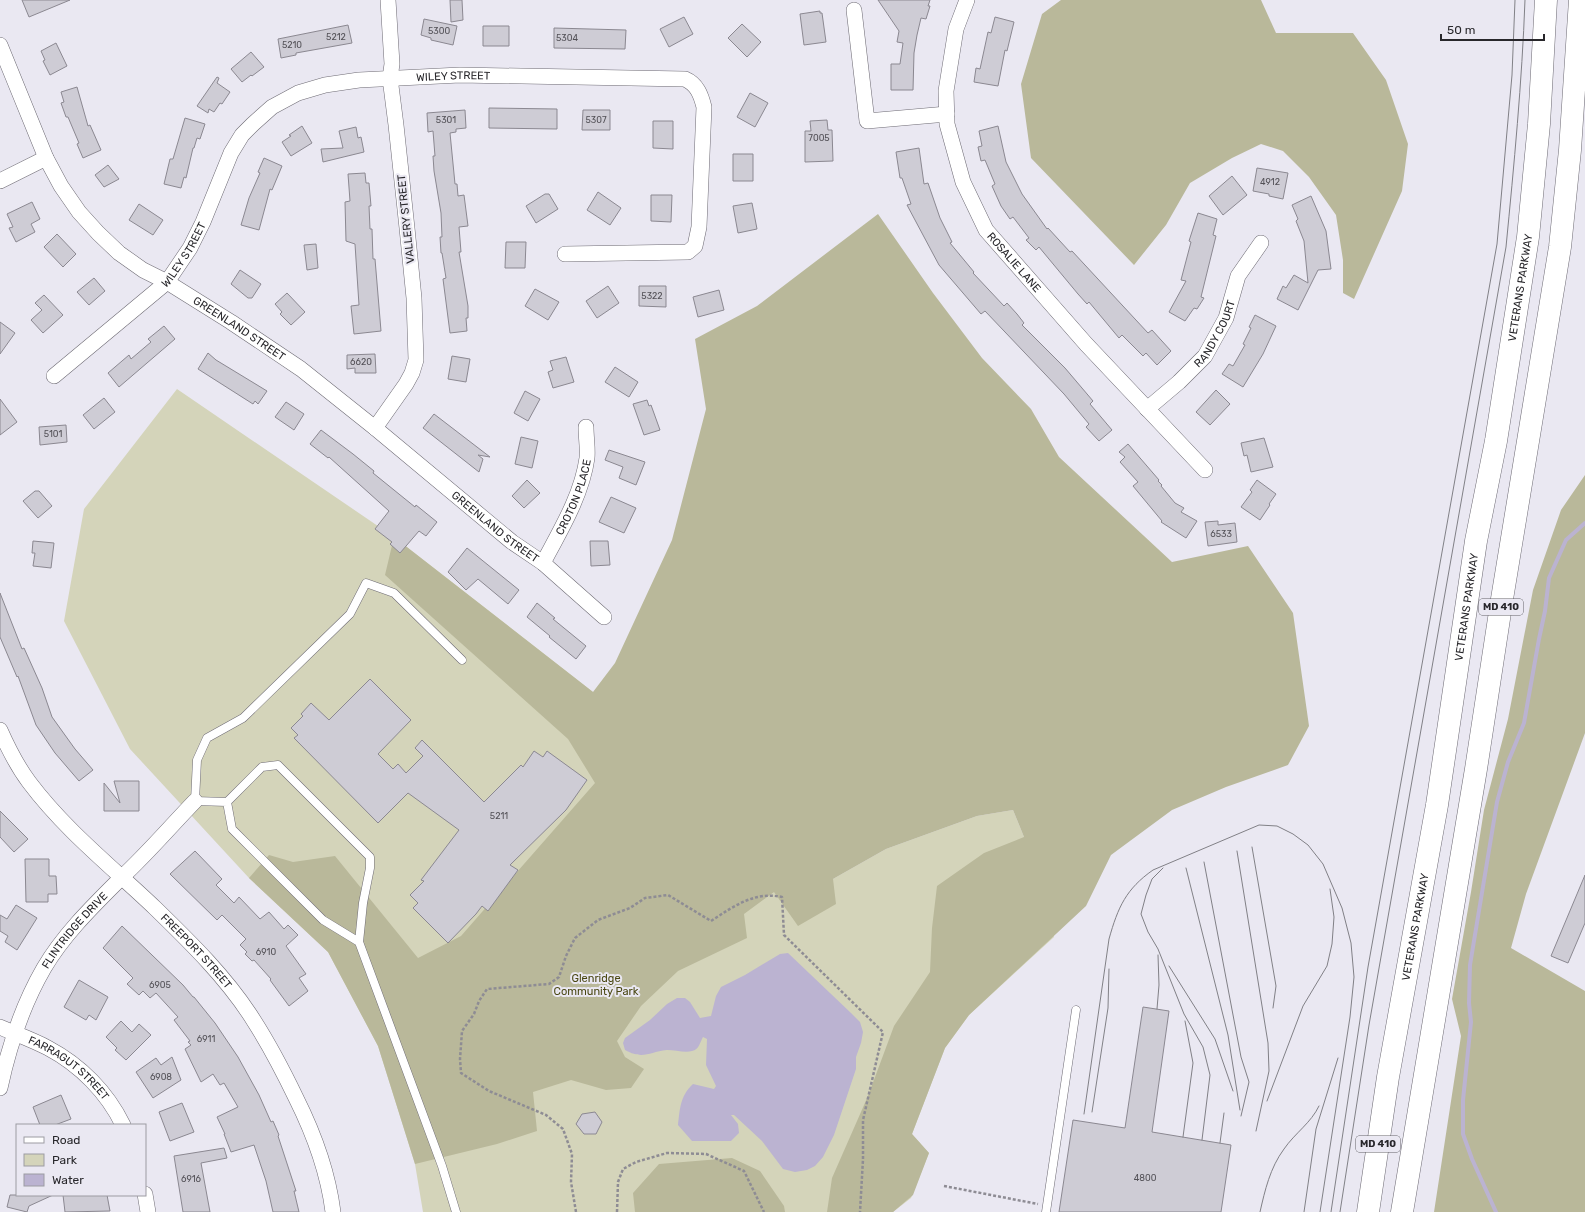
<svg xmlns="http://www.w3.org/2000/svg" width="1585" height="1212" viewBox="0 0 1585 1212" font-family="Rubik,sans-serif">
<rect width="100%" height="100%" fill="#eae8f2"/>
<path fill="#d4d4ba" d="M177,389L394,537L833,879L886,849L977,816L1013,810L1024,837L1054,937L969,1015L945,1048L912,1134L929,1153L911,1198L893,1212H423L415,1164L378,1046L328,952L249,878L130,749L64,621L84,509Z"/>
<path fill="#b9b89a" d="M1061,0H1261L1276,33H1353L1386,80L1408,144L1402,191L1354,299L1343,293V260L1336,215L1309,177L1283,151L1261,144L1232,158L1190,183L1166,225L1134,265L1031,158L1021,84L1042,14Z
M878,214L933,293L982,358L1031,409L1059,457L1172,562L1248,546L1293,613L1309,726L1288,765L1226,787L1172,810L1111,855L1086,906L969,1015L945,1048L912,1134L929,1153L913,1195L893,1212H827L832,1178L868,1096L894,1026L930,972L932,928L937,886L984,853L1024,837L1013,810L977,816L886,849L833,879L836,904L798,926L774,892L744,914L747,938L678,971L641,1006L617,1041L625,1057L644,1069L631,1088L606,1090L571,1080L533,1092L537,1131L497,1144L415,1164L378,1046L328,952L249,878L269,855L293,862L335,856L418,958L461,936L595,783L568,739L385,575L394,537L593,692L615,663L672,540L706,409L695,339L757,306Z
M1585,475V733L1526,894L1511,948L1585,991V1212H1434L1461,1036L1452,999L1471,892L1484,810L1508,719L1533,590L1561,510Z
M732,1158L760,1171L784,1206L785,1212H635L633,1193L659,1164Z"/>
<path fill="#bbb3d1" d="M788,953L851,1013L860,1022L863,1032L861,1043L856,1057V1069L834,1135L823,1157L815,1166L807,1170L795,1172L783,1169L762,1141L734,1115H731L738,1124L739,1133L731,1141H692L678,1125C680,1109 680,1096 693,1084L714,1089L716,1086L706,1065L707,1039L703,1037C700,1042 699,1050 692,1051C685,1053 675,1050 667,1050C649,1052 643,1060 625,1050L623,1043L625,1038L650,1020L667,1004L677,998H685L690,1002L700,1018L711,1016L716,996L721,987L745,975L780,954Z"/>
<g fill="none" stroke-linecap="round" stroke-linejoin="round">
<path stroke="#bbb3d1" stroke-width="4" d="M1496,1212L1472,1159L1463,1134V1100L1471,1022L1469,1003L1470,965L1497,802L1508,762L1524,723L1539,639L1545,611L1549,578L1566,540L1585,523"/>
</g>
<path fill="#ceccd5" stroke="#8b8891" d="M22,0H70L29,17Z
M450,0H462L463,20L451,22Z
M878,0H930L928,6H930L926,19L921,18L917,35L914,53L913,90H891V64H900L903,43L897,42L899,31Z
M820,11V13H822L826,42L804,45L800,14Z
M684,17L693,34L669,47L660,29Z
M995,17L1014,22L1007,51L1005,50L998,86L974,82L976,68L980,69L988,32L991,33Z
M424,19L457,26L453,45L431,40V38L421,35Z
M742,24L761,42L747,57L728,38Z
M348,25L352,43L296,53V55L281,58L278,39Z
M483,26H509V46H483Z
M554,28L626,30L625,49L554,48Z
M56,43L67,66L50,75L43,61L45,60L41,51Z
M251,52L264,67L252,76L251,75L242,82L231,69Z
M217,77L219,78L217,83L230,92L222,104L220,103L214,112L209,109L208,113L197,106Z
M77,87L88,126L90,125L101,150L83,158L77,144L79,143L68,117H66L61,103L64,102L61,92Z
M750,93L768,103L755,127L737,117Z
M489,108L557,109V129L489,128Z
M465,110L466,128L456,129V132L450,133L455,184H457L458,196L464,195L468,226L459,227L461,252H459L468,306V318H466L467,331L450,333L443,279L446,278L442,253H441L440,237H442L441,213L434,171L433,156H435L433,131L428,132L427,113Z
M583,110H610V130H582Z
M185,118L205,124L200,139L197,138L194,148H193L186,178L184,177L181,188L164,184L170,159H173Z
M827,120L828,130H832L833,161L805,162V131H811L810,121Z
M653,121H673V149L653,148Z
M302,126L312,143L291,156L282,142L291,136L289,135Z
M998,126L1006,162L1022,194L1047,229L1048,228L1070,252L1072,251L1148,333L1152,330L1171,351L1157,365L1146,353L1143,356L1122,335L1119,338L1089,302L1087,304L1078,294L1039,247L1036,250L1026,240L1029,238L1013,217L1010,219L1001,206L992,186L995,184L985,160L981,161L978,147L982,146L979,131Z
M356,127L358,138L361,137L364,152L323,162L321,149L343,148L339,131Z
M919,148L924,184L928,183L940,218L952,242L950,243L974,272L973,273L1004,306L1007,303L1017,314L1024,323L1022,325L1065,368L1093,401L1090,404L1112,430L1099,441L1086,427L1089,424L1064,394L985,311L981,314L939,265L907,205L911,204L902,178H900L896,152Z
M733,154H753V181H733Z
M264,158L282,166L272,190L270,189L259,230L241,225L249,198L260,173L258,172Z
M108,165L119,179L104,187L95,175Z
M1257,168L1288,173L1283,199L1269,196V194L1253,191Z
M365,173L366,183H369L371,206H369L370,229H372L373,259H375L381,331L354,334L351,306L359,305L355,244L346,241L345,202L350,201L348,174Z
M1232,176L1247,195L1223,215L1209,196Z
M598,192L621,208L610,225L587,210Z
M545,194H549L558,209L536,223L526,206Z
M651,195H672L671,222L651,221Z
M1311,196L1326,231L1331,269L1318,270L1298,310L1277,299L1283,286L1286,288L1294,275L1308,283L1304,241L1296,221L1298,219L1292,205Z
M32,202L40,219L31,224L35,232L16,242L9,228L13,227L7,214Z
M752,203L757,229L738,233L733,206Z
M139,204L163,220L153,235L129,220Z
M1198,213L1217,219L1213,235L1216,236L1201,297L1204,298L1197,309L1194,308L1185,321L1169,312L1186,281L1181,280L1191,242L1189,241Z
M57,234L76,254L63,267L44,247Z
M506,242H526L525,268H505Z
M316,244L318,268L307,270L304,245Z
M240,270L261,284L252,298H248L231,284Z
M94,278L105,291L89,305L77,292Z
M608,286L619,303L597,318L586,301Z
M639,286H666V307L639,306Z
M535,289L559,302L548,320L525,306Z
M719,290L724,310L698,317L693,297Z
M287,293L305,312L291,325L280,314L282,312L275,304Z
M44,295L63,315L43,333L31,320L42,310L35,303Z
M1255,315L1276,326L1263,354L1243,387L1222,374L1229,364L1233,366L1245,345L1243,344L1251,328L1249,327Z
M0,322L15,333L0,354Z
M164,326L175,339L119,387L108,373L129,355L131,359L151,342L148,339Z
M208,353L216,360L267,391L258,404L255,401L253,404L198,369Z
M375,354L376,373H355V368L347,369V355Z
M452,356L470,359L466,382L448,379Z
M566,357L574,382L553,388L548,372L553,370L550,361Z
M615,367L638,382L629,397L605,382Z
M1216,390L1230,404L1210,425L1196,412Z
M525,391L540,399L528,421L514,413Z
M104,398L115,412L94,429L83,415Z
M0,399L17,422L0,435Z
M647,400L649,406L651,405L660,430L644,435L633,404Z
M286,402L304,414L294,430L275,417Z
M434,414L490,457L478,455L483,459L479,472L423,428Z
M66,425L67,442L40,445L39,427Z
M321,430L353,454L374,471L373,473L415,507L416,505L437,522L426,536L419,531L400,553L390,544L392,542L375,529L389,511L329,457L328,458L310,444Z
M521,437L538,441L532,468L515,464Z
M1264,438L1273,467L1251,472L1247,455L1244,456L1241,443Z
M1128,444L1159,480L1158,481L1162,485L1161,486L1175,503L1184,508L1181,512L1197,521L1186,538L1161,522L1162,521L1133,486L1138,482L1120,462L1125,457L1119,452Z
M609,450L645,462L636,485L619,478L623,467L605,460Z
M527,480L540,493L524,508L512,496Z
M1257,480L1276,494L1269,504L1270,505L1260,520L1241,507L1252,492L1250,490Z
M35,491H39L52,506L38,518L23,501Z
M611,497L636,508L624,533L599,522Z
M1218,521V525L1235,523L1237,542L1208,546L1205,522Z
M33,541L54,543L51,568L33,566L35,553H32Z
M590,541H608L610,565L591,566Z
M467,548L519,590L508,604L478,579L466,590L448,572Z
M0,593L22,649L24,648L42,688L52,717L75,749L93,770L79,781L55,753L36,725L18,676L17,677L0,637Z
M537,603L555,618L553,619L586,646L576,659L549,637L550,636L527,617Z
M370,679L411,720L378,754L393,769L398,764L406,773L423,756L415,748L422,740L484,802L521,765L523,767L534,751L543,757L547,751L587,780L566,810L510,865L518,870L488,911L482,906L476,914L448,943L413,908L418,903L410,895L424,881L421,880L459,830L408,793L378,823L294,738L298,735L291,728L303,716L301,714L311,703L329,720Z
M114,781H139V811H104V783L120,803Z
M0,811L28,839L14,852L0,837Z
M195,851L222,879L216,885L234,903L239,897L260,919L269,912L284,929L288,925L298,935L286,946L306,974L299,978L308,991L289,1006L270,980L271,979L254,960L252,961L245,954L247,952L240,945L246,939L222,915L217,920L170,874Z
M25,859H49V876H56L57,894H48V902H26Z
M1585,875V923L1568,963L1551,956Z
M16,905L37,918L17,950L5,942L8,936L0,931V915L7,919Z
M122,926L183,985L193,997H194L215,1023L238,1057L259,1095L271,1122L273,1121L279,1135L278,1136L296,1191H294L299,1212H273L266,1181L254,1145L231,1152L224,1134H225L217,1117L238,1107L224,1083L220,1085L213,1074L201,1082L185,1049L191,1045L188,1042L190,1041L174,1020L178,1017L156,993L150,998L143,991L139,995L127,984L133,978L103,948Z
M79,980L108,997L96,1020L89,1015L86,1020L64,1007Z
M1143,1007L1169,1011L1152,1132L1231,1145L1221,1212H1059L1073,1120L1125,1128Z
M121,1021L132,1032L139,1024L151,1035L126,1060L115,1050L117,1048L106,1037Z
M172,1057L181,1080L153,1098L136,1072L156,1058L161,1065Z
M61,1095L71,1119L55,1125H40L33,1107Z
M182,1103L194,1132L170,1141L159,1112Z
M595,1112L602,1122L596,1134H584L576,1124L582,1114Z
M224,1148L227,1158L201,1163L210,1212H183L174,1156Z
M10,1195H53L29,1206L27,1212L7,1207Z
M63,1195H107L110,1211L65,1212Z"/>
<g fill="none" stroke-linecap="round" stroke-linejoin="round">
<defs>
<path id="service" d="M227,802L195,801L197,760L207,738L243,718L350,614L366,583L394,593L462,660
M359,942L323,920L232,829L227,802L262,767L278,765L370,857V868L363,903L359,942L442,1166L456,1212
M1046,1212L1076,1010"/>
<g id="minor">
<path id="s1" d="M967,0L956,29L946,91L947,124L963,182L986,230L1086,344L1205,470"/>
<path d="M854,10L867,121L947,114"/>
<path id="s2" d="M0,45L46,158L61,186L79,212L98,233L119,253L143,270L167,282L231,322L301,369L375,428L512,542L543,563L604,617"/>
<path d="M0,181L46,158"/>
<path id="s3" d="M54,376L167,282L190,248L203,222L231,153L242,135L253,124L272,107L298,93L325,85L359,80L460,75L685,79C697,84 701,95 704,107L699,227L695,246L688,252L565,254"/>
<path id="s4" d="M1147,409L1179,382L1205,356L1226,318L1238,276L1261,243"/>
<path d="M375,428L406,384L412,373L416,360L414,298L407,228L396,125L390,78L392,64L388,0"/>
<path id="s5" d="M543,563C560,531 582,495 587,458C588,448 586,438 586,427"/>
<path id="s6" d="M0,730C8,748 17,766 29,782C65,830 112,867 155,908C190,942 228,979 254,1021C270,1046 283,1071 296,1098C314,1134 328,1172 333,1212"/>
<path id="s7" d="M0,1027C16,1034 33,1040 48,1048C80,1065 107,1092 123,1125"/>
<path id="s8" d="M0,1088C9,1046 22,1006 44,968C64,934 93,906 121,878C147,854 170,827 195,801"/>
<path d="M145,1194L148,1212"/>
</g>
<g id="primary">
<path id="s9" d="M1368,1212L1388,1077L1437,805L1476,541L1496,441L1528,237L1539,124L1546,0"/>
<path d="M1402,1212L1476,769L1502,599L1560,247L1570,150L1580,0"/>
</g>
</defs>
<use href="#service" stroke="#6e6b74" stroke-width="9"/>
<use href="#minor" stroke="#6e6b74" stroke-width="16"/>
<use href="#primary" stroke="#6e6b74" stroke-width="23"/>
<path stroke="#8e8c94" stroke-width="2.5" stroke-dasharray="3 2" stroke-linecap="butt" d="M944,1186L1038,1204
M576,1212L571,1182L572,1154L563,1129L546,1115L489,1091L461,1073L460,1059L462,1031L474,1014L479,1001L487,989L549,984L559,977L566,956L575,938L598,920L630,908L645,898L668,895L711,921C734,906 755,891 782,897L784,935L883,1032L863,1120V1159L860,1212
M617,1212L618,1182L623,1169L636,1162L667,1153L706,1154L744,1171L764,1212"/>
<use href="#service" stroke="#fff" stroke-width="8"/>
<use href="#minor" stroke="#fff" stroke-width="15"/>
<use href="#primary" stroke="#fff" stroke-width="22"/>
<path stroke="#818086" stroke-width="1" d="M1252,847L1276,986L1273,1008
M1237,851L1268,1043L1269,1071L1256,1131
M1204,862L1241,1057L1249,1082L1241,1116
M1163,868L1152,879L1146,895L1141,914L1148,932L1158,949L1184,1014L1203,1047L1210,1075L1202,1140
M1186,868L1228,1035L1240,1110
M1169,966L1215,1039L1233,1091
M1157,1009L1159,985L1158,955
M1267,1101L1303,1006L1327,966L1332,944L1334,917L1330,889
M1092,1112L1108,1008L1109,969
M1084,1114L1109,939C1118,907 1126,889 1153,870L1259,825L1277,826L1293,834L1308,845L1323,864L1342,908L1351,943L1354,977L1350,1017L1320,1212
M1183,1137L1193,1063L1185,1021
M1220,1143L1224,1113
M1260,1212C1265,1190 1270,1168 1284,1149C1295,1133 1311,1123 1319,1106
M1304,1212L1316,1129L1338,1058
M1331,1212L1368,967L1497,244L1512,75L1515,0
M1340,1212L1369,1025L1506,247C1514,165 1522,82 1525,0"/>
</g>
<g text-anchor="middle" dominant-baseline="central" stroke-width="4" stroke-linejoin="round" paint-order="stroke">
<g font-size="9" fill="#525056">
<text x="439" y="31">5300</text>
<text x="336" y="37">5212</text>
<text x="567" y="38">5304</text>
<text x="292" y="45">5210</text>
<text x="446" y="120">5301</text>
<text x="596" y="120">5307</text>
<text x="819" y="138">7005</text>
<text x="1270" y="182">4912</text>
<text x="652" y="296">5322</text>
<text x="361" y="362">6620</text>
<text x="53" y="434">5101</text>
<text x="1221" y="534">6533</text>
<text x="499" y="816">5211</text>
<text x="266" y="952">6910</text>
<text x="160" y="985">6905</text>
<text x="206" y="1039">6911</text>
<text x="161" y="1077">6908</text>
<text x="1145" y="1178">4800</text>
<text x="191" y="1179">6916</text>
</g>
<g fill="#eae8f2" stroke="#626167" stroke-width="1">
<rect x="1479" y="599" width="44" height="16" rx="3"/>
<rect x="1356" y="1136" width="44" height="16" rx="3"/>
</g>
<g font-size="10" font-weight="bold" fill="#28272b">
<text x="1501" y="607">MD 410</text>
<text x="1378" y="1144">MD 410</text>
</g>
<g font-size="11" fill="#28272b" stroke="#eae8f2">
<text stroke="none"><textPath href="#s3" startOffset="540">WILEY STREET</textPath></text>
<text transform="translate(406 219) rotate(-96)">VALLERY STREET</text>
<text stroke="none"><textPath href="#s3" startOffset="179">WILEY STREET</textPath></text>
<text stroke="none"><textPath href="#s1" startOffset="283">ROSALIE LANE</textPath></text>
<text stroke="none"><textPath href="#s9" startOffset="937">VETERANS PARKWAY</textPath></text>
<text stroke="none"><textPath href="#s2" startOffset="385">GREENLAND STREET</textPath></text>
<text stroke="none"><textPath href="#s4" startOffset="103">RANDY COURT</textPath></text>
<text stroke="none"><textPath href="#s5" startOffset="73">CROTON PLACE</textPath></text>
<text stroke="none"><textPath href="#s2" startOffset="709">GREENLAND STREET</textPath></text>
<text stroke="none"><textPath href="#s9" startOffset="613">VETERANS PARKWAY</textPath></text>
<text stroke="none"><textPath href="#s9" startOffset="289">VETERANS PARKWAY</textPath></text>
<text stroke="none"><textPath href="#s8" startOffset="177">FLINTRIDGE DRIVE</textPath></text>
<text stroke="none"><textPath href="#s6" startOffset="298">FREEPORT STREET</textPath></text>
<text stroke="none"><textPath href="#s7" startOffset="81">FARRAGUT STREET</textPath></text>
</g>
<g font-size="11" fill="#494712" stroke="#eae8f2">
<text x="596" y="978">Glenridge<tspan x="596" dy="13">Community Park</tspan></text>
</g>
</g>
<rect x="16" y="1124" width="130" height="72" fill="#eae8f2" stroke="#9c9ba2"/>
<rect x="24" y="1137" width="20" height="6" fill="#ffffff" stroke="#9c9ba2"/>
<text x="52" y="1144" font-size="12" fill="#28272b">Road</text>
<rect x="24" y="1154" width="20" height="12" fill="#d4d4ba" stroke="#9c9ba2"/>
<text x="52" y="1164" font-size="12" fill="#28272b">Park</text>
<rect x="24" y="1174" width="20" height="12" fill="#bbb3d1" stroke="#9c9ba2"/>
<text x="52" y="1184" font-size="12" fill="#28272b">Water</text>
<path d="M1441 34v6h103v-6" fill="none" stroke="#28272b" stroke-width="2"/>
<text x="1447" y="34" font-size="12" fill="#28272b" stroke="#eae8f2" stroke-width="3" paint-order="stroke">50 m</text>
</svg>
